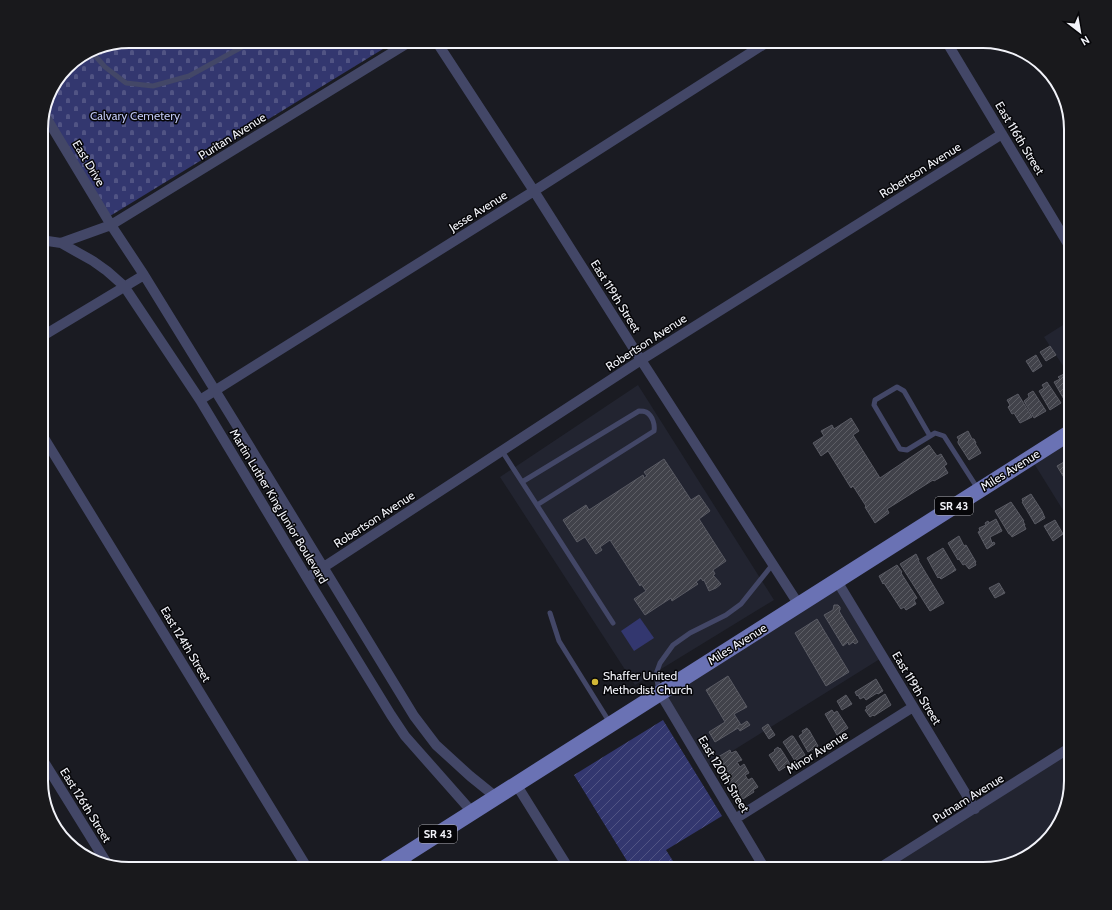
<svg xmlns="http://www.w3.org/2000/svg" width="1112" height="910" viewBox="0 0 1112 910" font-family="Cabin,sans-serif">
<defs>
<pattern id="cemetery-stones" width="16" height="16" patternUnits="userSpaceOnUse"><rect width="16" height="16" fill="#33376f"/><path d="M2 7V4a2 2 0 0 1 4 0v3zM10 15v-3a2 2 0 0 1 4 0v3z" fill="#515484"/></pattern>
<pattern id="garden-furrows" width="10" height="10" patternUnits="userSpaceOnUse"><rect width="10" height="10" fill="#33376f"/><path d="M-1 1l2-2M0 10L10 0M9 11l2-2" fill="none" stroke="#515484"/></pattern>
<pattern id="building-hatch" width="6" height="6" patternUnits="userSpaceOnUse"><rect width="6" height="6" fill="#41424a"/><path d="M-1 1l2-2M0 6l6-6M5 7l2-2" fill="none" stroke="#5d5e65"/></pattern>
</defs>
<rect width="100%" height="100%" fill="#1a1b22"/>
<path fill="#222430" d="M1071,320V378L1044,337Z
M638,385L774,600L635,685L500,477Z
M1071,432V523L1030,457Z
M837,581L883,657L705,768L660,693Z
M1071,747V781L1064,814L1049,839L1021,860L983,869H878Z"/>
<path fill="#33376f" d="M640,618L654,638L634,651L621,631Z"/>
<path fill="url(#cemetery-stones)" d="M129,41H396L110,216L45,109L50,91L71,63L96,48Z"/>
<path fill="url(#garden-furrows)" d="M663,720L722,816L666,850L678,869H632L574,775Z"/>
<path fill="url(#building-hatch)" stroke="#5a5b64" d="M1050,346L1056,355L1046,361L1040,352Z
M1036,355L1042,366L1033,372L1026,361Z
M1064,374L1071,385V397L1065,401L1054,382L1060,379L1058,377Z
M1047,382L1061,403L1050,410L1039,391L1044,388L1042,385Z
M1033,391L1046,411L1034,418L1024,401L1029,397L1028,394Z
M1018,394L1032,417L1020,423L1014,413L1012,414L1008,407L1010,405L1007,400Z
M851,418L859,431L853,435L880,478L929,445L937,456L941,454L947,464L944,466L948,473L934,481L933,480L887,509L889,513L875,523L865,507L866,506L853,486L851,488L828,451L821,456L813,443L824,436L821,431L832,425L834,429Z
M968,431L972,439H974L976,443H975L981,453L969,460L958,443V441L959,440L957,437Z
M1071,458V489L1057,466Z
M664,459L691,500L699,495L710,511L699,519L726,561L713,570L715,574L713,575L721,584L716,588L709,591L704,580L703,581L701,578L696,582L698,584L672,601L671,598L645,615L634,599L646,591L641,584L640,586L610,540L600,547L602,550L596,554L585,537L577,542L563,520L586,505L589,510L643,475L644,478L647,476L644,472Z
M1031,494L1042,511L1045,518L1035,524L1022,502H1023L1022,499Z
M1011,502L1024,521H1023L1025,525H1024L1026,529L1012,537L1010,534H1009L995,511Z
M996,519L1002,531L990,537L992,543L994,542L995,544L987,549L978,532L980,531L979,528L986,525L985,523L988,521L989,523Z
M1055,520L1063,534L1053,541L1044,526Z
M959,536L964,546L966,545L976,562L975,563L976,565L969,569L965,564L963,565L959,559L958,560L948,543Z
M943,548L956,570L941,579L939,577L938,578L927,558Z
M916,554L919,560H918L944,603L930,611L900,564Z
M897,565L902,572L901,573L917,598L914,600L916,604L906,610L904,607L901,609L884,583L883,584L879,576Z
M999,583L1005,593L995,598L989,588Z
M834,605H838L840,607V610L839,611L858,642L855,644L853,642L849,645L848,642L843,646L824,615L833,610Z
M817,619L849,672L826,686L795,633Z
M728,676L747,707L734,714L741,725L747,721L750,725L740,731L738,728L715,742L709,732L725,722L706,690Z
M876,679L883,691L878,694L877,693L866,700L864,697L860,699L858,695L857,696L855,692Z
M885,694L891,705L874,716L873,715L870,717L865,710L867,709L866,707Z
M846,695L852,704L842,710L837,701Z
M832,710L834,713L837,711L848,728L837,735L825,714Z
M768,724L775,735L769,739L762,728Z
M807,728L808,730H809L818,746L808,752L799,736L803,733L802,731Z
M791,736H793L805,755L795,761L783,742Z
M778,747L779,749L780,748L784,754L790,764L779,771L769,755L775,751L774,750Z
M730,750L731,753L736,751L742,760L737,762L740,767L744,764L749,773L745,775L748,780L752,778L758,787L753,790L754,792L743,799L742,798L739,800L732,788L736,786L734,784L731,786L724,775L727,773L726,770L723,773L716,761L719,759L718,757Z"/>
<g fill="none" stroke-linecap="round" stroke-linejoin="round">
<path stroke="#434767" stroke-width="5" d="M91,51L105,67L126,83L153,86L189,76L253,41
M930,436L904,391L897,387L875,400L874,405L900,449L907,450L935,433L944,436L978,489
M502,451L613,623
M522,482L639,411C641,411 644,411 646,412C653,416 655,425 654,431L537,505
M550,613L559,641L610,723
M659,691L656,674L660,663L673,645L690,633L726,615L741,604L773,564"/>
<path stroke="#434767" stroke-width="10" d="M436,41L534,191L641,360L799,605
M946,41L1071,249
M44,114L111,225L144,275L253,452L414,716L436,745L470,776L496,797
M41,240L61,243L93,261L107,271L124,286L200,400L307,578L391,715L405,736L473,813
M61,243L111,225L411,41
M41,337L144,275
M200,400L534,191L769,41
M41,433L308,869
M307,578L641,360L1002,134
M837,581L975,809
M660,693L765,869
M41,757L108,865
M516,784L569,869
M735,819L913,707
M404,856L411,869
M878,869L1071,747"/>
<path stroke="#6a72b4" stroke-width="16" d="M383,869L1071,432"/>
</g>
<circle fill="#d1b736" stroke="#060609" stroke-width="1.5" cx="595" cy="682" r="4"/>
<g text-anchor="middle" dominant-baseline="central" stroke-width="3" stroke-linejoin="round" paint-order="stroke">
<g fill="#060609" stroke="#abacb1" stroke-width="1">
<rect x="935" y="497" width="38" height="18" rx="3"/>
<rect x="419" y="825" width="38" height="18" rx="3"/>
</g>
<g font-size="11" font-weight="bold" fill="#f2f3f9">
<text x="954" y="506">SR 43</text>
<text x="438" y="834">SR 43</text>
</g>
<g font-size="12" fill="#bfc6f1" stroke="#060609">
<text x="135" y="115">Calvary Cemetery</text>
</g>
<g font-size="12" fill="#f2f3f9" stroke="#060609">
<text transform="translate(232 136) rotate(-32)">Puritan Avenue</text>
<text transform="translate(1020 138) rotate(59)">East 116th Street</text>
<text transform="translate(89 163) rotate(59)">East Drive</text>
<text transform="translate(920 170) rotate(-32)">Robertson Avenue</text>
<text transform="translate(478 211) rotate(-32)">Jesse Avenue</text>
<text transform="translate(616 296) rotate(58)">East 119th Street</text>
<text transform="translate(646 342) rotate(-33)">Robertson Avenue</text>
<text transform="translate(1010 470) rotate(-32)">Miles Avenue</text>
<text transform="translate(279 506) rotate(59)">Martin Luther King Junior Boulevard</text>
<text transform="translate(374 519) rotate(-33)">Robertson Avenue</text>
<text transform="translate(186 644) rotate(59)">East 124th Street</text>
<text transform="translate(737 644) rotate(-32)">Miles Avenue</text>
<text transform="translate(917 688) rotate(59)">East 119th Street</text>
<text transform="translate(817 752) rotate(-32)">Minor Avenue</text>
<text transform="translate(724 774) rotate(59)">East 120th Street</text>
<text transform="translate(968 798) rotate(-32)">Putnam Avenue</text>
<text transform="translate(86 805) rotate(58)">East 126th Street</text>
</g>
<g font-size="12" fill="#f2f3f9" stroke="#060609" text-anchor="start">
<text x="603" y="675">Shaffer United<tspan x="603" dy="14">Methodist Church</tspan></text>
</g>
</g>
<path d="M0 0H1112V910H0ZM129 48H983A81 81 0 0 1 1064 129V781A81 81 0 0 1 983 862H129A81 81 0 0 1 48 781V129A81 81 0 0 1 129 48Z" fill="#19191c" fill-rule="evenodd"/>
<path fill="none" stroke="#f2f3f9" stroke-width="2" d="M129 48H983A81 81 0 0 1 1064 129V781A81 81 0 0 1 983 862H129A81 81 0 0 1 48 781V129A81 81 0 0 1 129 48Z"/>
<g transform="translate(1080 32) rotate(149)" stroke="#060609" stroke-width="3" paint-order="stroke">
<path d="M0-3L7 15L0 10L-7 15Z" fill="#f2f3f9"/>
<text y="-6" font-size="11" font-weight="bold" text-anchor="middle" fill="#f2f3f9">N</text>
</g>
</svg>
